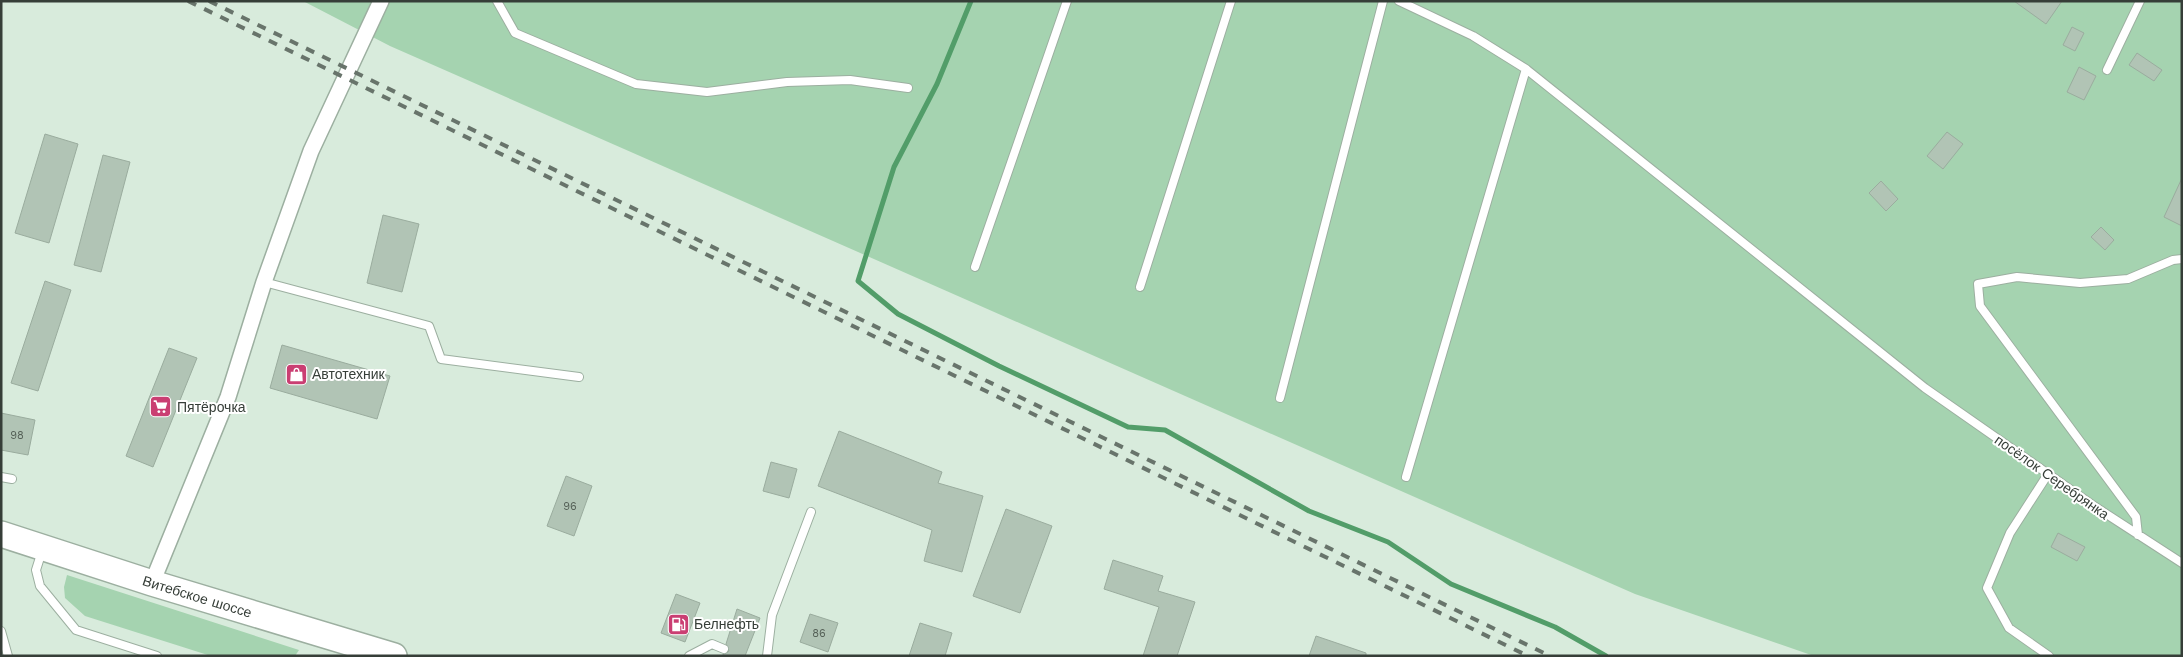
<svg xmlns="http://www.w3.org/2000/svg" width="2183" height="657" viewBox="0 0 2183 657" font-family="'Work Sans',sans-serif">
<rect width="100%" height="100%" fill="#d8ebdc"/>
<path fill="#a5d3b0" d="M303,1H2182V656H1814L1635,594L390,46Z
M67,575L299,650L295,656H211L85,616L65,598L64,587Z"/>
<g fill="none" stroke-linecap="round" stroke-linejoin="round">
<path stroke="#529d69" stroke-width="5" d="M971,1L937,84L894,167L858,281L898,314L999,366L1128,427L1165,430L1309,511L1388,542L1451,584L1555,627L1606,656"/>
</g>
<path fill="#b1c4b5" stroke="#9aac9e" d="M2014,1H2062L2046,24Z
M2072,27L2084,33L2075,51L2063,45Z
M2137,53L2162,70L2154,81L2129,65Z
M2079,67L2096,76L2084,100L2067,92Z
M1947,132L1963,144L1943,169L1927,156Z
M45,134L78,144L49,243L15,233Z
M103,155L130,162L101,272L74,265Z
M2182,178V226L2164,217Z
M1881,181L1898,199L1886,211L1869,193Z
M383,215L419,224L402,292L367,283Z
M2101,227L2114,240L2105,250L2091,237Z
M45,281L71,290L38,391L11,383Z
M282,345L390,376L377,419L270,388Z
M169,348L197,358L153,467L126,456Z
M1,413L35,420L28,455L1,450Z
M839,431L942,472L938,483L983,496L962,572L924,561L932,530L818,486Z
M771,462L797,469L789,498L763,491Z
M566,476L592,486L574,536L547,526Z
M1006,509L1052,526L1020,613L973,596Z
M2058,533L2085,547L2077,561L2051,547Z
M1113,560L1163,576L1158,591L1195,602L1177,656H1143L1159,607L1104,589Z
M676,594L700,603L685,642L661,633Z
M737,609L760,618L745,656H721L729,651L726,644Z
M810,614L838,623L828,652L800,642Z
M920,623L952,633L945,656H909Z
M1316,636L1366,653V656H1309Z"/>
<g fill="none" stroke-linecap="round" stroke-linejoin="round">
<defs>
<path id="lane" d="M497,1L515,33L636,84L707,92L787,82L850,80L908,88
M1399,1L1473,36L1526,69L1925,388L2094,506L2182,563
M2107,70L2140,1
M975,267L1067,1
M264,282L429,326L441,359L579,377
M1140,287L1231,1
M1280,398L1383,1
M2048,474L2010,533L1987,588L2009,628L2049,656
M1,477L12,479
M1406,477L1526,69
M2138,535L2136,517L1980,306L1978,284L2017,277L2080,283L2128,279L2173,260L2182,259
M42,551L36,570L40,586L76,630L157,656
M1,631L8,656
M689,656L712,644L724,649
M767,656L772,615L811,512"/>
<path id="street" d="M152,583L228,397L264,282L311,151L381,1"/>
<g id="primary">
<path id="s1" d="M1,534L152,583L394,656"/>
</g>
</defs>
<use href="#lane" stroke="#9cafa0" stroke-width="10"/>
<use href="#street" stroke="#9cafa0" stroke-width="18"/>
<use href="#primary" stroke="#9cafa0" stroke-width="28"/>
<use href="#lane" stroke="#fff" stroke-width="8"/>
<use href="#street" stroke="#fff" stroke-width="15"/>
<use href="#primary" stroke="#fff" stroke-width="25"/>
<path stroke="#68746b" stroke-width="4" stroke-dasharray="9 9" stroke-linecap="butt" d="M188,1L1528,656
M209,1L1550,656"/>
</g>
<defs>
<symbol id="shop-square" viewBox="-11 -11 22 22"><rect x="-9" y="-9" width="18" height="18" rx="4" fill="#ca3e72" stroke="#fff"/><path d="M-5-2.5h2.3a2.7 3.5 0 0 1 5.4 0H5L5.5 6h-11ZM-1.5-2.5h3a1.5 2.3 0 0 0-3 0Z" fill="#fff"/></symbol>
<symbol id="supermarket-square" viewBox="-11 -11 22 22"><rect x="-9" y="-9" width="18" height="18" rx="4" fill="#ca3e72" stroke="#fff"/><path d="M-6-5.5h2.5l.6 2H6L4.5 2H-2.5L-4.4-4H-6ZM-1.5 3.2a1.3 1.3 0 1 0 .1 0ZM3 3.2a1.3 1.3 0 1 0 .1 0Z" fill="#fff"/></symbol>
<symbol id="fuel-square" viewBox="-11 -11 22 22"><rect x="-9" y="-9" width="18" height="18" rx="4" fill="#ca3e72" stroke="#fff"/><path d="M-5.5-6h7V0h2V4h1.3V-2.5L3-4.5l.8-.8L6-3V5H2.5V1h-1V6h-7ZM-4.2-4.7v3.2H.2V-4.7Z" fill="#fff"/></symbol>
</defs>
<g fill-rule="evenodd">
<use href="#shop-square" x="284" y="362" width="25" height="25"/>
<use href="#supermarket-square" x="148" y="394" width="25" height="25"/>
<use href="#fuel-square" x="666" y="612" width="25" height="25"/>
</g>
<g text-anchor="middle" dominant-baseline="central" stroke-width="4" stroke-linejoin="round" paint-order="stroke">
<g font-size="11" fill="#556057">
<text x="17" y="435">98</text>
<text x="570" y="506">96</text>
<text x="819" y="633">86</text>
</g>
<g font-size="14" fill="#363e38" stroke="#fff" text-anchor="start">
<text x="312" y="374">Автотехник</text>
<text x="177" y="407">Пятёрочка</text>
<text x="694" y="624">Белнефть</text>
</g>
<g font-size="14" fill="#363e38" stroke="#fff">
<text transform="translate(2052 477) rotate(35)">посёлок Серебрянка</text>
<text stroke="none"><textPath href="#s1" startOffset="206">Витебское шоссе</textPath></text>
</g>
</g>
<rect width="2183" height="657" fill="none" stroke="#363e38" stroke-width="5"/>
</svg>
